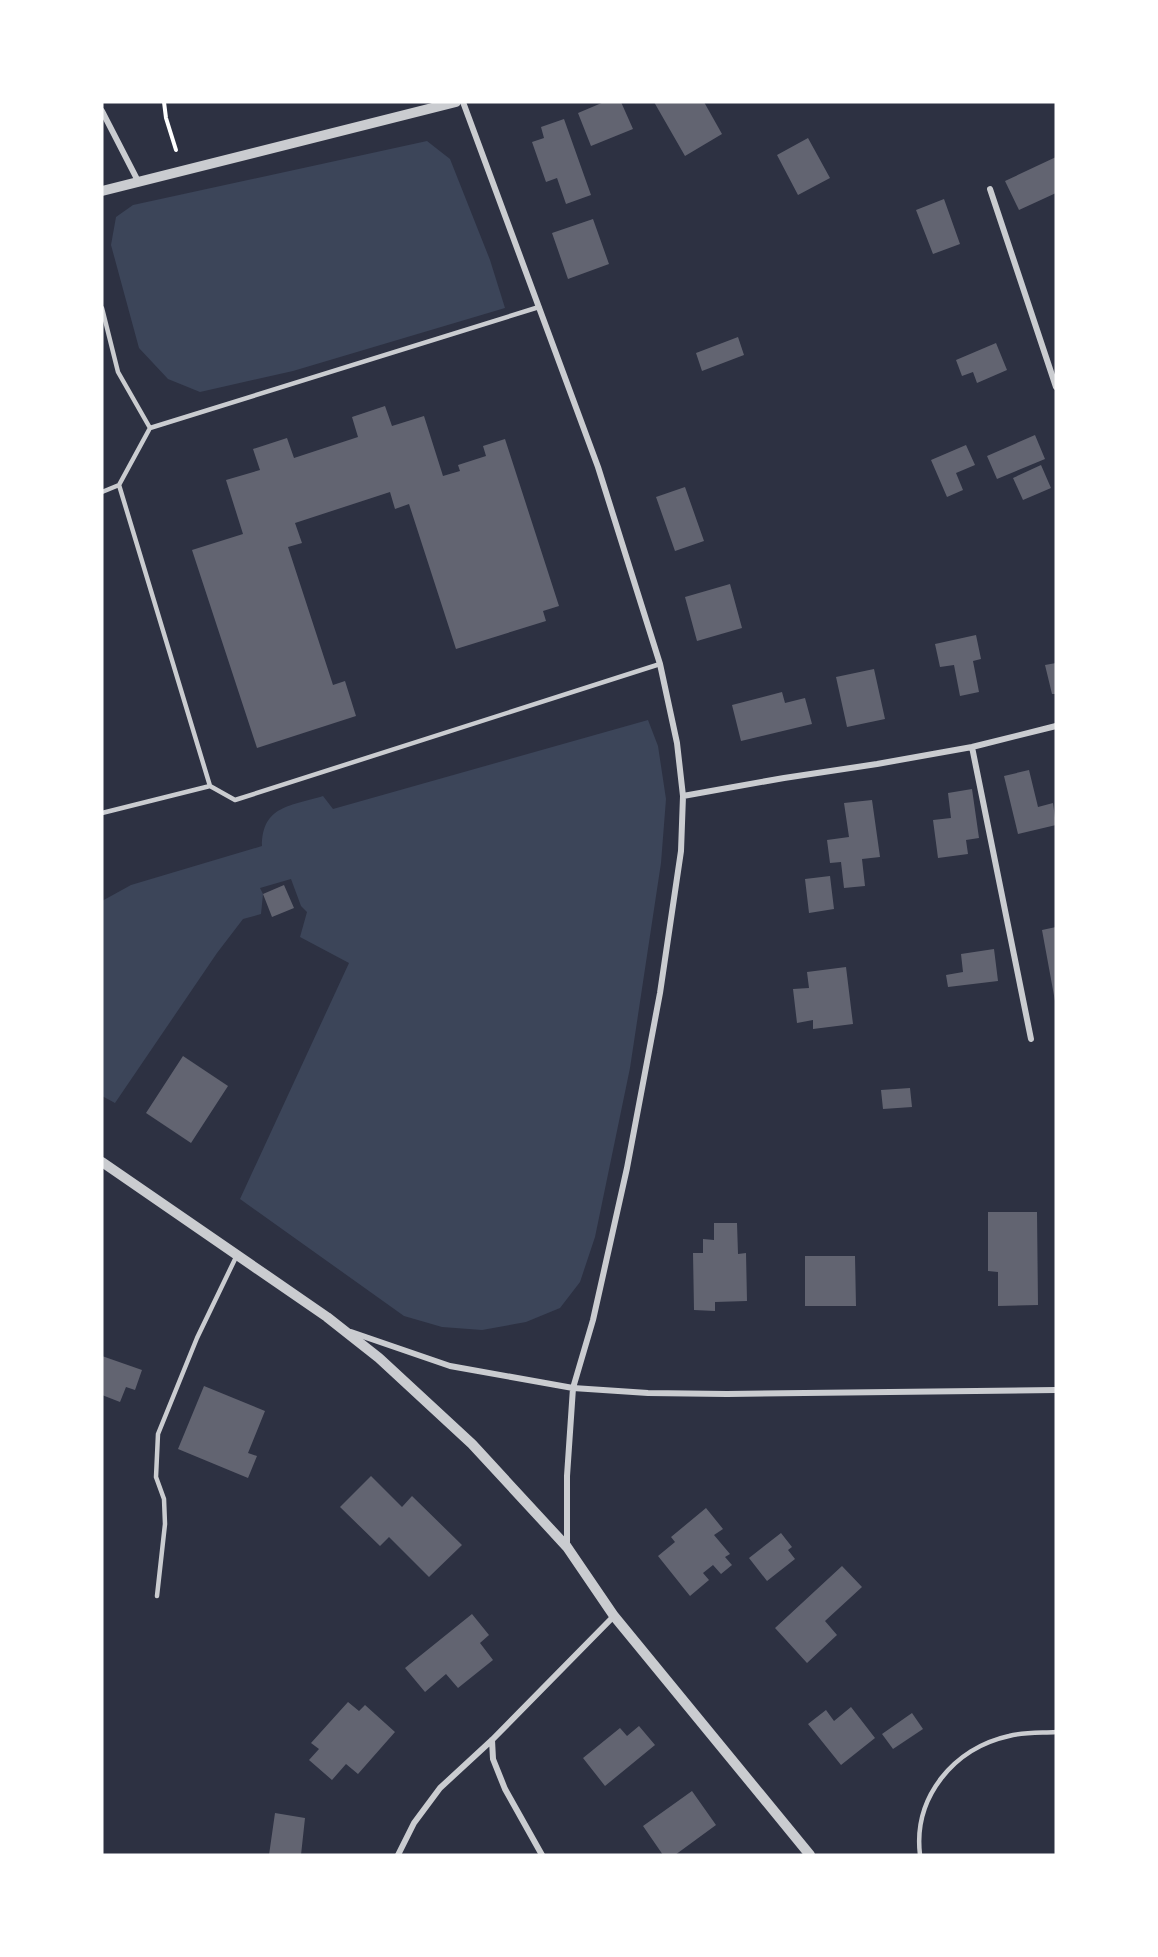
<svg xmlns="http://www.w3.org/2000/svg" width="1158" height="1957" viewBox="0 0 1158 1957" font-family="Barlow,sans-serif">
<rect width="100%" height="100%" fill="#2d3142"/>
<path fill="#3c4559" d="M427,141L450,159L490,260L505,308L293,371L200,392L168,379L139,348L111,245L116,217L133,205Z
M648,720L658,746L666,799L661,863L630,1068L595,1237L580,1282L560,1308L526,1322L482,1330L442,1327L404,1316L240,1199L349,963L300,937L307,912L301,906L291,879L260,888L263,894L261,914L243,919L217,953L115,1103L102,1096V901L131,885L262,846C262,805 292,806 323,796L333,809Z"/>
<path fill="#626471" d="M604,102H621L633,129L591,146L578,113Z
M654,102H704L722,134L685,156Z
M564,119L591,195L566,204L557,178L546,182L532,142L544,138L541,127Z
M808,138L830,178L798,195L777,155Z
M1056,157V193L1019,210L1005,181Z
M944,199L960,244L933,254L916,210Z
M593,219L609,264L568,279L552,233Z
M738,337L744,355L702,371L696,353Z
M996,343L1007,370L977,383L973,372L962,376L956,360Z
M385,406L392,426L424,416L443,476L460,471L458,465L486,456L483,446L505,439L559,606L543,611L546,621L456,649L409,504L395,509L390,492L295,523L302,543L288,547L333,685L345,681L356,716L257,748L192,550L243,534L226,480L260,470L253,449L287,438L294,458L358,437L352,417Z
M1035,435L1045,459L997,479L987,456Z
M966,445L975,465L956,473L963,490L947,497L931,460Z
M1041,465L1051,488L1023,500L1013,478Z
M685,487L704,541L675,551L656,497Z
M730,584L742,628L697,641L685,597Z
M976,635L981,659L973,661L979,692L960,696L954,665L940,667L935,644Z
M1056,663V694H1052L1045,665Z
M874,669L885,719L847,727L836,677Z
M782,692L785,703L805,698L812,724L741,741L732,705Z
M1029,770L1038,807L1053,803L1056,825L1018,834L1004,776Z
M972,789L979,838L966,840L968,854L938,858L933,820L951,818L948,793Z
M872,800L880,857L862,859L865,886L844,888L841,862L830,863L827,840L849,837L844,803Z
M830,876L834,909L809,913L805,879Z
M284,885L294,908L272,917L263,894Z
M1056,927V1001H1055L1042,930Z
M994,949L998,981L948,987L946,975L963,972L961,954Z
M846,967L853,1024L813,1029V1020L797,1023L793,989L809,988L807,972Z
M183,1056L228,1086L191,1143L146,1113Z
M910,1088L912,1107L883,1109L881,1090Z
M988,1212H1037L1038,1305L998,1306V1272L988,1271Z
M714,1223H737L738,1254L746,1253L747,1301L715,1302V1311L694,1310L693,1253H703V1239L714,1240Z
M805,1256H855L856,1306H805Z
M102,1356L142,1370L135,1390L126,1387L120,1402L102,1395Z
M204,1386L265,1411L248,1453L257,1456L248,1478L178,1449Z
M371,1476L402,1507L412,1496L462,1545L429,1577L389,1537L380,1546L340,1507Z
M706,1508L723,1529L714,1535L730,1554L725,1557L732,1565L721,1574L713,1565L703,1573L709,1580L690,1596L658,1556L675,1542L671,1537Z
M781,1533L792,1547L788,1550L795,1559L767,1581L749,1558Z
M842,1566L862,1587L825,1621L837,1635L807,1663L775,1628Z
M472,1614L489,1635L480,1643L493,1660L458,1688L446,1674L425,1692L405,1668Z
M348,1702L359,1711L365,1705L395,1732L358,1774L346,1764L332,1780L309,1760L319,1749L311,1743Z
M851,1707L875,1738L841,1765L808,1724L826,1710L834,1721Z
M912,1713L923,1729L893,1749L882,1734Z
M639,1726L655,1745L605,1786L583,1758L620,1728L627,1736Z
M692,1791L716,1825L675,1855H663L643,1826Z
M275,1813L305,1818L301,1855H269Z"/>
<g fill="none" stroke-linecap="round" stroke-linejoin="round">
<path stroke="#fff" stroke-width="4" d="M164,102L166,118L176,150"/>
<path stroke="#caccd0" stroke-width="4.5" d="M539,307L150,428L119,485L210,786L235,800L660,664
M102,308L118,372L150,428
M102,492L119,485
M102,813L210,786
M157,1596L165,1524L164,1499L156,1477L158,1434L197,1338L237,1255
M920,1855C913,1797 954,1748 1009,1736C1024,1732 1041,1733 1056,1732"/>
<path stroke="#caccd0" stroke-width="6" d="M463,102L598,467L660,664L677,743L683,796L681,851L660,993L627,1168L593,1320L573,1388L567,1476V1546
M102,111L139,183
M990,189L1056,387
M972,747L1031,1039
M683,796L784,778L877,764L972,747L1056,726
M351,1332L450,1366L573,1388L648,1393L727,1394L1056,1390
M492,1740L493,1759L505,1789L542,1855
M398,1855L414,1823L440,1788L492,1740L614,1616"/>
<path stroke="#caccd0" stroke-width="10" d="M102,191L456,102
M102,1162L327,1317L379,1358L472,1444L567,1547L614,1616L810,1855"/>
</g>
<rect width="1158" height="1957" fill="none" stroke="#ffffff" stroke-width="207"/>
</svg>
